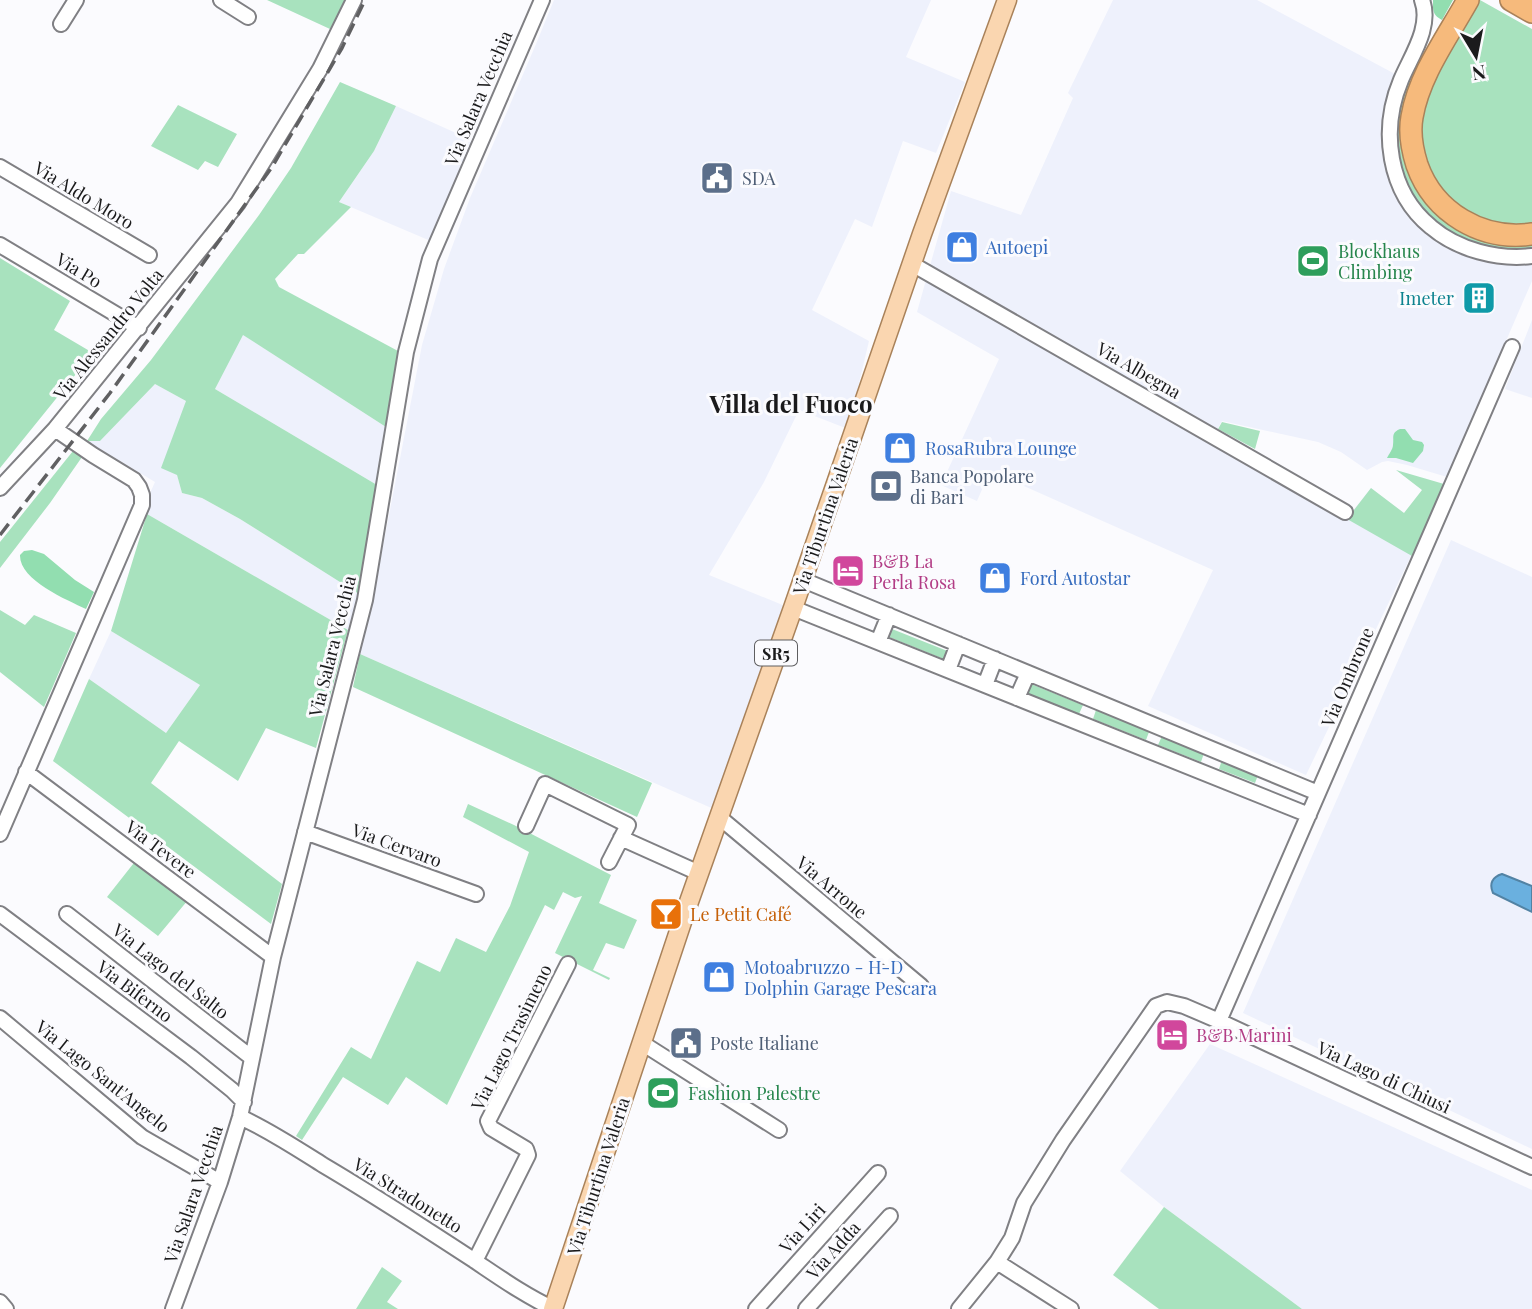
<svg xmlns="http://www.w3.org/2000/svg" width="1532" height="1309" viewBox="0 0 1532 1309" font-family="'Playfair Display',serif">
<rect width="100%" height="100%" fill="#fbfbfe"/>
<path fill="#eef1fc" d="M554,0H931L906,57L965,82L936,153L903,141L872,227L855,219L812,310L869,341L848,429L799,410L764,482L709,575L785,606L716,810L360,654L376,582L422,345L444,269L470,198L536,44Z
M1113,0H1257L1395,74L1387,96L1382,131L1386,163L1394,186L1441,242L1460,253L1483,261L1511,265L1532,264V281L1447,477L1407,465L1388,461L1382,462L1367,470L1341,452L1318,442L1222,421L1212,438L1348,517L1371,488L1424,529L1306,775L1148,706L1213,570L990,471L977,501L941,485L999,359L917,312L951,191L1021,215L1073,98L1068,93Z
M396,106L476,142L433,242L339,202L374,151Z
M1532,320V398L1505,389Z
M242,334L386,427L377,485L215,389Z
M155,384L186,401L177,475L182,493L202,498L240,519L359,594L348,630L147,514L150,506L151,491L155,482L87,441H100Z
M1451,540L1532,577V1149L1243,1013Z
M111,631L200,685L166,733L89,679Z
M1210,1044L1532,1190V1309H1302L1164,1207L1120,1171Z"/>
<path fill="#a8e2be" d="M267,0H346L330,29Z
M1480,0L1532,29V225C1503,228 1469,221 1449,197C1444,192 1439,187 1435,181C1432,177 1431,171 1429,167C1423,152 1419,135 1421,119C1426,80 1460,34 1480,0Z
M1406,80L1415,85L1427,199L1532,241V253L1524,254L1463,243L1423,215L1403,184L1392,141Z
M340,82L396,106L374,151L339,202L351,207L304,254H298L275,279L279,287L398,351L386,427L243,335L215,389L377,485L359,594L240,519L202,498L182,493L177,475L161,468L186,401L155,384L100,441H87L101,419L151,360L259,215L291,168Z
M178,105L237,134L218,167L205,161L198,170L151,146Z
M0,258L70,301L54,330L93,353L0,468Z
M1222,422L1260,431L1255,449L1218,429Z
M73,451L82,457L50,503L0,568V542Z
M1396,470L1444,484L1412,556L1347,519L1371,488L1404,513L1422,490Z
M147,514L348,630L316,748L266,728L238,781L179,741L151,783L282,884L271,924L53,761L89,679L166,733L200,685L111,631Z
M0,610L25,625L34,615L76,633L44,707L0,672Z
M892,629L950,652L946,660L889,637Z
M360,654L652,783L637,817L353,687Z
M1031,684L1083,705L1079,714L1027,693Z
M1096,710L1149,732L1146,740L1093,719Z
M1162,736L1204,753L1201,762L1158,745Z
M1222,760L1258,775L1255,783L1219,769Z
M468,804L514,825L611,875L599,903L637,920L624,949L606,943L593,970L610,978L609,980L555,953L582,896L575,898L563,892L554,910L545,905L447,1105L406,1077L388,1105L343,1077L302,1140L296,1136L351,1047L371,1059L417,961L440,972L456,938L486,952L510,906L529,852L463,817Z
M137,859L188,900L158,936L107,897Z
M1164,1207L1302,1309H1159L1113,1275Z
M382,1267L402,1281L387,1302L398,1309H356Z"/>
<path fill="#92deb0" d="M1433,0H1453L1442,20C1432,15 1433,10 1433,0Z
M1400,429H1405L1413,440L1422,442L1424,445L1423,451L1413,463L1396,458H1387C1389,454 1393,449 1393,445C1394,436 1391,433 1400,429Z
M32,550L44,554L75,580L94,592L86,609C67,600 19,580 20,555L24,551Z"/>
<path fill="#6ab0df" stroke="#5283a4" stroke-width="2" d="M1502,874L1532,886V912L1493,893C1489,884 1492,877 1502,874Z"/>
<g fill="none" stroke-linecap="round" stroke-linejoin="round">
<defs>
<path id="minor" d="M221,0L248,17
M1422,0C1432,27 1411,56 1401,80C1380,130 1388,192 1431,227C1458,250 1498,260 1532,256
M61,24L76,0
M0,167L149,255
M0,245L139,328
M912,264L1345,512
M0,488L55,429L238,203L320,69L354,0
M803,580L1318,793
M793,608L1309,815
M878,642L889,615
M948,670L958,644
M985,685L995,659
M1017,698L1028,673
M26,772L273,957
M719,817L921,986
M526,826L545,784L628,825L609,862
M305,832L476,894
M0,834L142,505V495L139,487L134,480L93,455L55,429
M621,838L699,873
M0,914L191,1057L232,1090L244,1102
M67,914L252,1058
M0,1018L142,1137L220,1182
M1219,1021L1512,347
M642,1043L779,1130
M240,1117C269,1130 296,1148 323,1165C374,1195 423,1227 472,1259C499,1277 524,1295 554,1309
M475,1261L528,1155L526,1149L491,1128L488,1121L568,964
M997,1262L1071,1309
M0,1302L6,1309
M173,1309L220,1182L240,1117L273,957L365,600L406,352L430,259L542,0
M756,1309L878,1173
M806,1309L890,1216
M959,1309L997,1262L1012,1238L1024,1203L1063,1140L1156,1006L1167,1002L1184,1006L1219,1021L1532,1167"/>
<path id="major" d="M553,1309L685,913L793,608L922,234L1007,0"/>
<path id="highway" d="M1468,0C1448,36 1419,75 1412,117C1409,133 1412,149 1417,165C1434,213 1482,241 1532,234
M1511,0L1532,12"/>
</defs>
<use href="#minor" stroke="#808084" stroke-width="18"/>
<use href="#major" stroke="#a9825a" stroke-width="21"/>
<use href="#highway" stroke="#a9825a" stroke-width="24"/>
<use href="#minor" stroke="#fff" stroke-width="14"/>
<use href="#major" stroke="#fad6b0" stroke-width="18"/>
<use href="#highway" stroke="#f6ba7c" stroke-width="21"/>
<path stroke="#606062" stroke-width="3.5" stroke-dasharray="14 7" stroke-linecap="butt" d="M0,535L110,393L272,167L342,48L365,0"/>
</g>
<defs>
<symbol id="civic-square" viewBox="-11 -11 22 22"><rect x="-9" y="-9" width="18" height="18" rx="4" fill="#5c6f8a" stroke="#fbfbfe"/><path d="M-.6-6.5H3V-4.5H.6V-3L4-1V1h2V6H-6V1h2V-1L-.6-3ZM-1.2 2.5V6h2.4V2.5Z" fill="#fff"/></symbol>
<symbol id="shop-square" viewBox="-11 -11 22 22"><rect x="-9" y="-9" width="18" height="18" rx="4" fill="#3f7fe0" stroke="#fbfbfe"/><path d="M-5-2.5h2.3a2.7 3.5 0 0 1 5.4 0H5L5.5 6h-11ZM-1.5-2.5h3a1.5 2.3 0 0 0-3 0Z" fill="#fff"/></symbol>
<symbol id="stadium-square" viewBox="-11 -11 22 22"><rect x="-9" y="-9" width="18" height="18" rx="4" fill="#2e9e5b" stroke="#fbfbfe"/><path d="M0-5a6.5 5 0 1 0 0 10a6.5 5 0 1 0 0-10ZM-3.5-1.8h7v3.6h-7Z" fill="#fff"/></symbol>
<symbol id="building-square" viewBox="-11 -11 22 22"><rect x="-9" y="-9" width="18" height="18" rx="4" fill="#0f9aa8" stroke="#fbfbfe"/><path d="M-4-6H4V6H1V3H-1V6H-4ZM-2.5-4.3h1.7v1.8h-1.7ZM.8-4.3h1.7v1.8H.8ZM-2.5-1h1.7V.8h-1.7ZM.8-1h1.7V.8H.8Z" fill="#fff"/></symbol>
<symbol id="bank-square" viewBox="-11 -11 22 22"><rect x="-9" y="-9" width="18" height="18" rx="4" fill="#5c6f8a" stroke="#fbfbfe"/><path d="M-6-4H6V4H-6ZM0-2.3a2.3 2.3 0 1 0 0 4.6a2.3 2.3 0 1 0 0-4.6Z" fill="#fff"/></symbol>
<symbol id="hotel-square" viewBox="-11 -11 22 22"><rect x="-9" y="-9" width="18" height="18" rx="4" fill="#d1479c" stroke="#fbfbfe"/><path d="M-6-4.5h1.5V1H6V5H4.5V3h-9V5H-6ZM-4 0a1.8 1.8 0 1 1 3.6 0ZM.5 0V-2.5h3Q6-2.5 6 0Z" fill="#fff"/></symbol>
<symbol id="bar-square" viewBox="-11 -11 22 22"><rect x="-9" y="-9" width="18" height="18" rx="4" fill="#e8710a" stroke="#fbfbfe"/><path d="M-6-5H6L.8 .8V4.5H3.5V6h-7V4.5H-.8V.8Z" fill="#fff"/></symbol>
</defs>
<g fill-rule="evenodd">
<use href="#civic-square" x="698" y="159" width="38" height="38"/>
<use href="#shop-square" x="943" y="228" width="38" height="38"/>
<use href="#stadium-square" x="1294" y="242" width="38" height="38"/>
<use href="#building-square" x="1460" y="279" width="38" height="38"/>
<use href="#shop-square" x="881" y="429" width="38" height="38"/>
<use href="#bank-square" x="867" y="467" width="38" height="38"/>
<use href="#hotel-square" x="829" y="552" width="38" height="38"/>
<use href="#shop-square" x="976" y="559" width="38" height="38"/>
<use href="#bar-square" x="647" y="895" width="38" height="38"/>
<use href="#shop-square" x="700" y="958" width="38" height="38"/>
<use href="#hotel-square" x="1153" y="1016" width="38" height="38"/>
<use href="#civic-square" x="667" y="1024" width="38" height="38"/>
<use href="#stadium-square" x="644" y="1074" width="38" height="38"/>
</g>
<g text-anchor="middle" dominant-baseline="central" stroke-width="6" stroke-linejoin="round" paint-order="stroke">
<rect fill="#fbfbfe" stroke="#5e5e60" stroke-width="2" x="755" y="640.5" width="42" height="25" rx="5"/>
<g font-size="16" font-weight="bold" fill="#1b1b1c">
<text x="776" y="653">SR5</text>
</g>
<g font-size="18" fill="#1b1b1c" stroke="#fbfbfe">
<text transform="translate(478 98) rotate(-67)">Via Salara Vecchia</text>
<text transform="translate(84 195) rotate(31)">Via Aldo Moro</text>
<text transform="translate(79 270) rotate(31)">Via Po</text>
<text transform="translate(108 334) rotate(-51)">Via Alessandro Volta</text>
<text transform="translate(1139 370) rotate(30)">Via Albegna</text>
<text transform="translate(825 516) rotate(-71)">Via Tiburtina Valeria</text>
<text transform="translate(332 646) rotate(-76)">Via Salara Vecchia</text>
<text transform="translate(1347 677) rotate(-67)">Via Ombrone</text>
<text transform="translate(397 845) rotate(20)">Via Cervaro</text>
<text transform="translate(161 849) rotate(37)">Via Tevere</text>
<text transform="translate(832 887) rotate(40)">Via Arrone</text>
<text transform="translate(171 971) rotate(38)">Via Lago del Salto</text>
<text transform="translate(135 991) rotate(37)">Via Biferno</text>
<text transform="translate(511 1037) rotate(-64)">Via Lago Trasimeno</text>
<text transform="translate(103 1076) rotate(39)">Via Lago Sant'Angelo</text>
<text transform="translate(1384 1077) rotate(25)">Via Lago di Chiusi</text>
<text transform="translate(598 1176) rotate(-72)">Via Tiburtina Valeria</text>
<text transform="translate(193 1194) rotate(-71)">Via Salara Vecchia</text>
<text transform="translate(408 1195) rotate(32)">Via Stradonetto</text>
<text transform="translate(802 1228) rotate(-48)">Via Liri</text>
<text transform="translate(833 1250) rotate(-48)">Via Adda</text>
</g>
<g font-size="18" fill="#4e5e75" stroke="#fbfbfe" text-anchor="start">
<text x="742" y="178">SDA</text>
<text x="910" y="476">Banca Popolare<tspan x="910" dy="21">di Bari</tspan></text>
<text x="710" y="1043">Poste Italiane</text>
</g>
<g font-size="18" fill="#366cbe" stroke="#fbfbfe" text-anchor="start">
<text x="986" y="247">Autoepi</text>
<text x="925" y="448">RosaRubra Lounge</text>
<text x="1020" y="578">Ford Autostar</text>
<text x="744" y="967">Motoabruzzo - H-D<tspan x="744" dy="21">Dolphin Garage Pescara</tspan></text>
</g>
<g font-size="18" fill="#27864d" stroke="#fbfbfe" text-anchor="start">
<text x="1338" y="251">Blockhaus<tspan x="1338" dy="21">Climbing</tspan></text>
<text x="688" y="1093">Fashion Palestre</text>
</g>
<g font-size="18" fill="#0d838f" stroke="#fbfbfe" text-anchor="end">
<text x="1454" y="298">Imeter</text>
</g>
<g font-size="18" fill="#b23c85" stroke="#fbfbfe" text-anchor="start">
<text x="872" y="561">B&amp;B La<tspan x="872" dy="21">Perla Rosa</tspan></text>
<text x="1196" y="1035">B&amp;B Marini</text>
</g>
<g font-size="18" fill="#c56008" stroke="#fbfbfe" text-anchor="start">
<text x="690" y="914">Le Petit Café</text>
</g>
<g font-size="24" font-weight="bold" fill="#1b1b1c" stroke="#fbfbfe">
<text x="791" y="403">Villa del Fuoco</text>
</g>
</g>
<g transform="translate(1476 56) rotate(170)" stroke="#fbfbfe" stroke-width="5" paint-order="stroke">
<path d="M0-5L12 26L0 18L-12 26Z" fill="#1b1b1c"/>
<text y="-10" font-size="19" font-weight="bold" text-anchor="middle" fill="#1b1b1c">N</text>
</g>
</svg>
